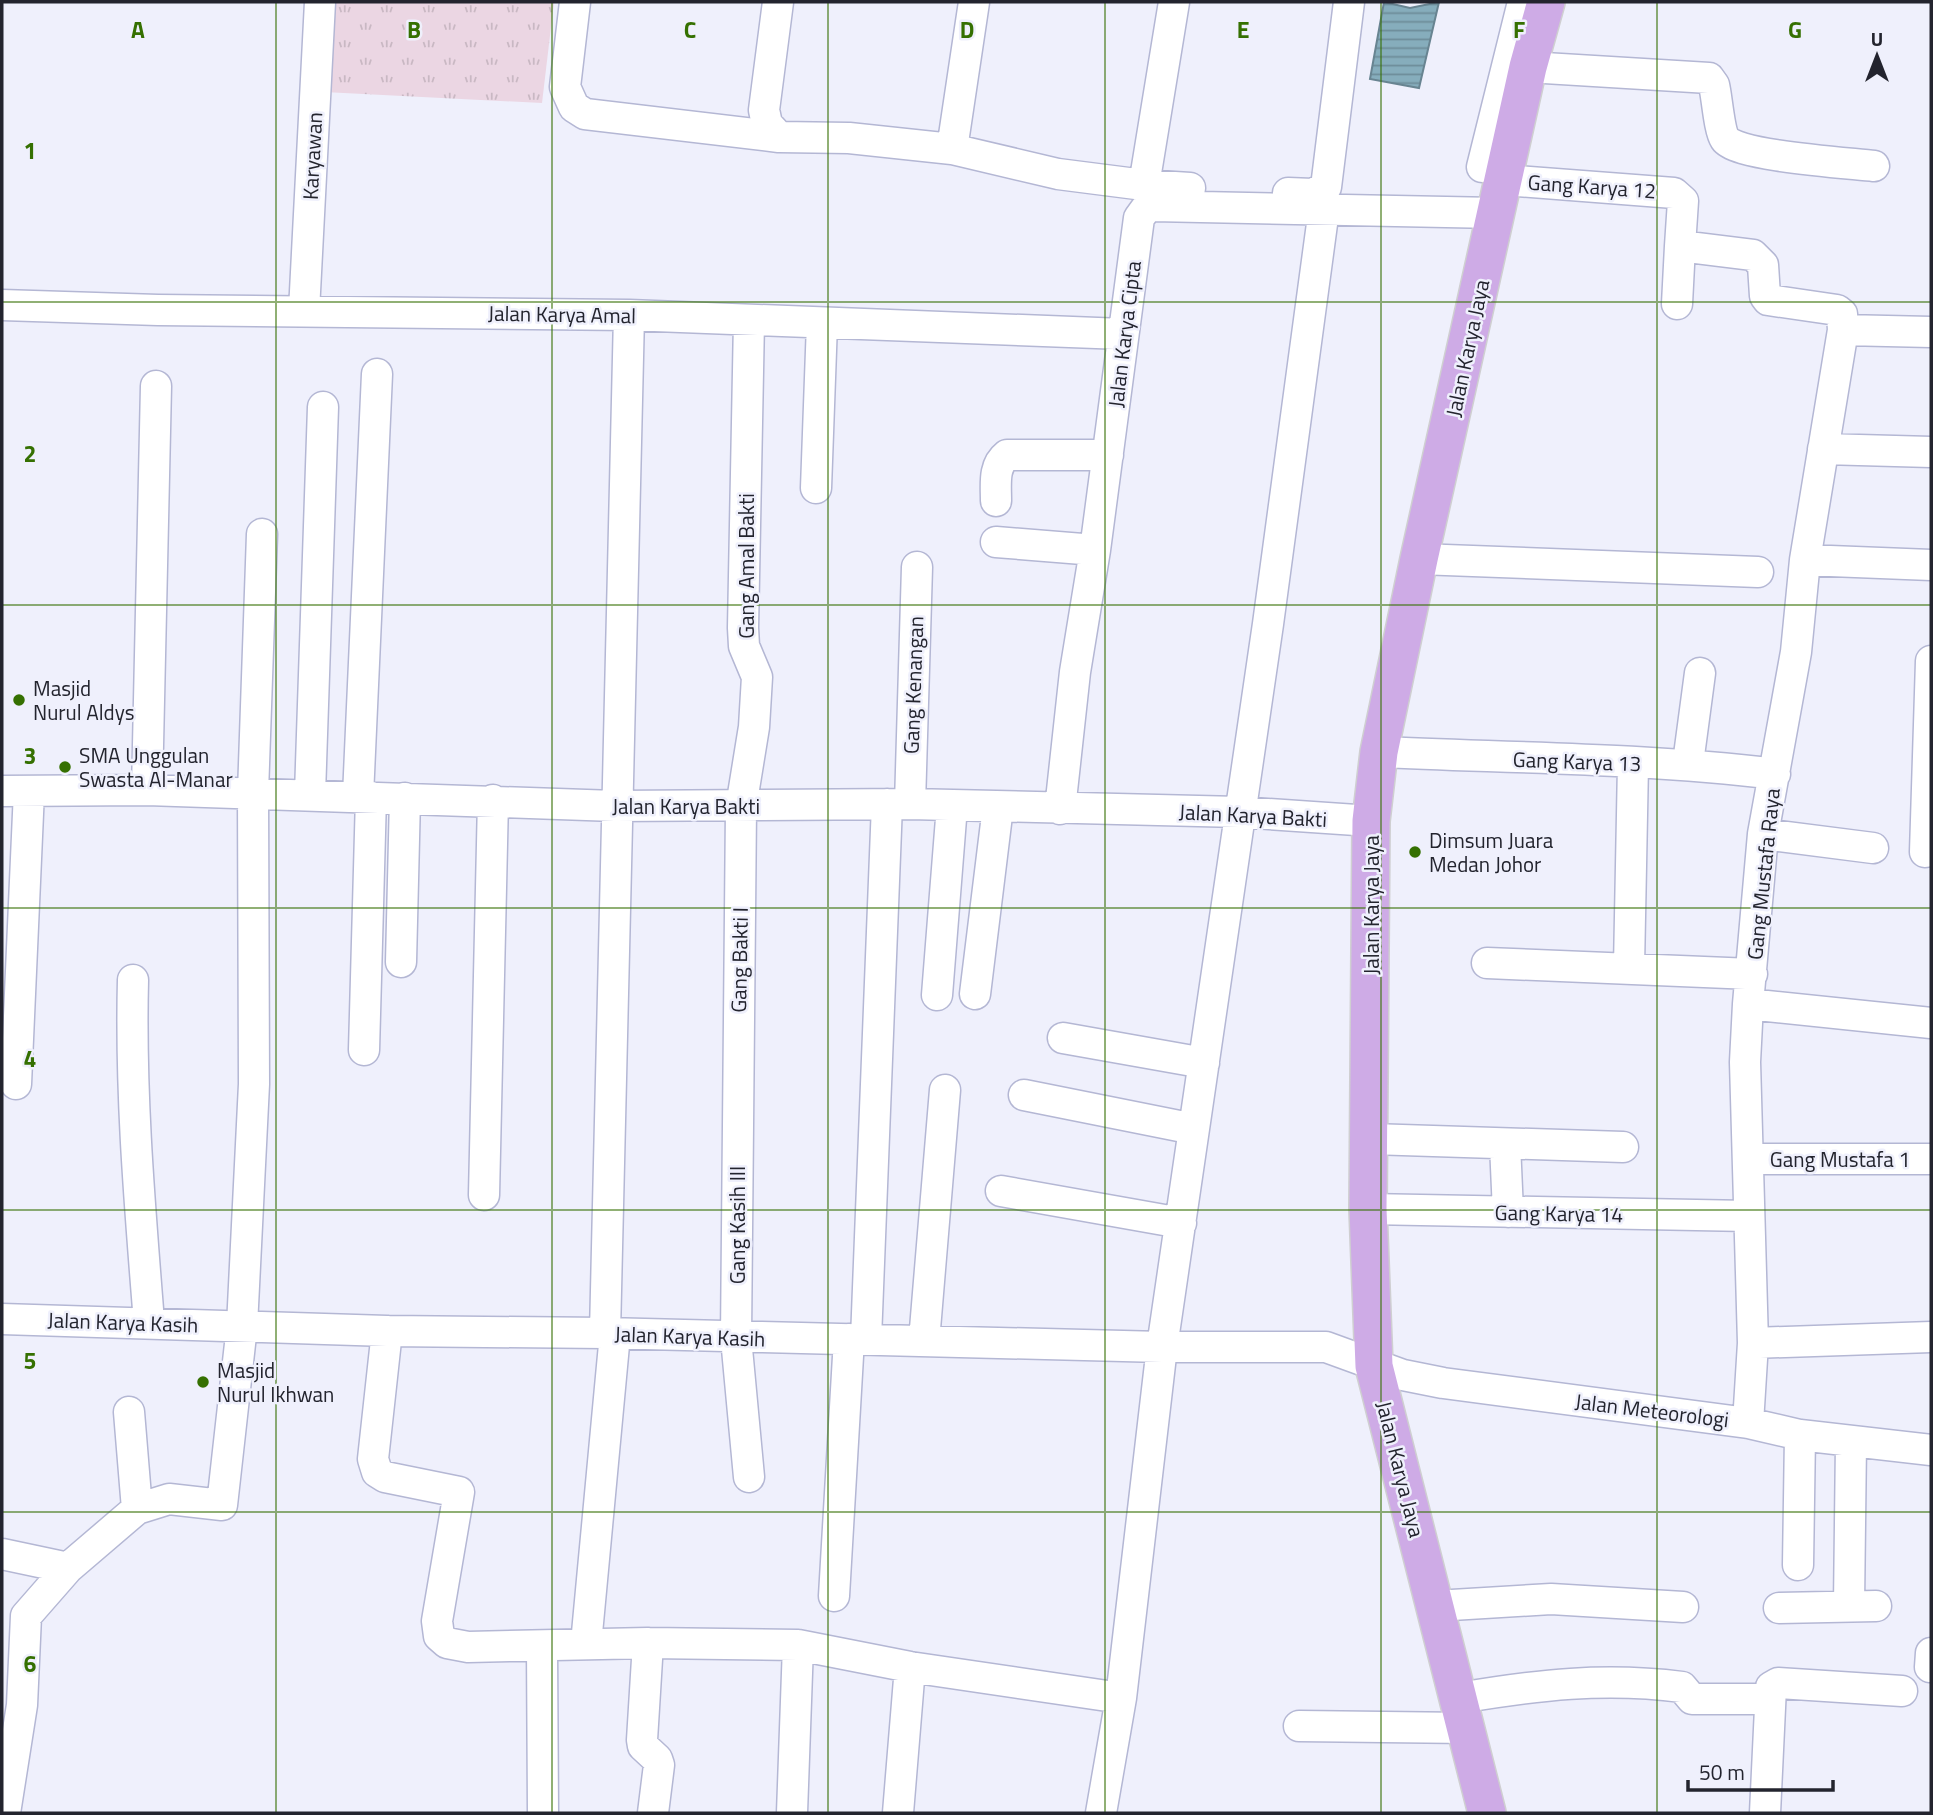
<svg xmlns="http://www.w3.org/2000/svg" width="1933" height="1815" viewBox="0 0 1933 1815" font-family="'Titillium Web',sans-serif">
<defs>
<pattern id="grass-tufts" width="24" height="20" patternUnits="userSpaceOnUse" patternTransform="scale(1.75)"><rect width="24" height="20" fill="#ebd6e3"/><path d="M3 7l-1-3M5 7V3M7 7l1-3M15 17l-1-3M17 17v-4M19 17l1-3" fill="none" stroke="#c9b8c3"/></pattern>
<pattern id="water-rules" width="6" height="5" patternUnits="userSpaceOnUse" patternTransform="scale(1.75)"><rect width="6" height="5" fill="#86adbc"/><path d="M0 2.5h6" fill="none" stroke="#6d8d99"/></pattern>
</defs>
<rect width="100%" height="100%" fill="#eff0fc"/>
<path fill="url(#grass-tufts)" d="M330,2H554L542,103L324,92Z"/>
<path fill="url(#water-rules)" stroke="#688491" stroke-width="2" d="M1384,2L1410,8L1439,2L1419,88L1370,79Z"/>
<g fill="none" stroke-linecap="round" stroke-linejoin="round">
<defs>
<path id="minor" d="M575,2L565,87L574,107L585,114L779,137
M778,2L764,110L767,124L779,137L849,138L952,149L1058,174L1144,185L1190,188
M1528,67L1709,78L1714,85C1717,97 1719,130 1725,139C1736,156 1849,163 1874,166
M952,149L974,2
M1482,167L1523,2
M1504,180L1674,193L1683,201L1680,246L1753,255L1763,265L1765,296L1768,300L1837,310L1842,314L1843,330L1805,560L1796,652L1763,834L1748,1004L1745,1062L1753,1343L1748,1423
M1144,185L1174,2
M1288,193L1313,194L1326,187L1349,2
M1677,304L1680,246
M2,305L158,310L629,315L1123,334
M304,311L320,2
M749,320L743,628L744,646L757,677L754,727L741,807L736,1338L749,1477
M1843,330L1931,332
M1823,449L1931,452
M816,488L822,323
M996,501C996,484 993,466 1007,455H1108
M996,542L1095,550
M1419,559L1758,572
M1805,560L1931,565
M1379,752C1511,758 1644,758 1775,774
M1688,763L1700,673
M147,790L156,386
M2,791L147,790L615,806L910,804L1239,812L1371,821
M310,794L323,407
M358,796L377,374
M910,804L917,567
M1060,809L1075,672L1095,550L1139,218L1147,207L1153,206L1496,213
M1763,834L1873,848
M1925,852L1931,661
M401,962L405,798
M1487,963L1752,974
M1629,967L1633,764
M133,980C130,1095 140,1208 149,1322
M975,994L998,807
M937,995L952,806
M1748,1004L1931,1023
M1063,1038L1204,1063
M364,1050L371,797
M16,1084L29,791
M1024,1095L1194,1129
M1371,1139L1623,1147
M1505,1144L1508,1212
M1748,1159H1931
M1001,1191L1181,1223
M484,1195L493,800
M1368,1209L1749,1216
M2,1319L387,1331L605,1333L1162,1347H1326L1403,1375L1443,1383L1748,1423L1800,1435L1931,1450
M387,1331L373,1459L377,1472L385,1477L459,1492L437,1621L439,1636L447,1643L468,1647L648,1643L798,1645L910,1667L1121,1698
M605,1333L629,315
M866,1339L887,804
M924,1341L945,1090
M1753,1343L1931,1337
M129,1412L137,1509
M2,1554L68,1568
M1798,1565L1800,1435
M834,1596L849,1339
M1849,1605L1851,1442
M1435,1606L1551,1599L1683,1607
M1779,1608L1876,1606
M648,1643L642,1740L643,1746L657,1759L659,1765L653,1813
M586,1644L615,1334
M542,1647L543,1813
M1930,1667L1931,1653
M1460,1698C1537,1685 1604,1677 1682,1687L1692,1699H1770
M1299,1726L1468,1728
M5,1813L22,1705L26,1616L68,1568L137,1509L169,1499L222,1505L242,1326L254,1084L253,793L262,534
M792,1813L798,1645
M898,1813L910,1667
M1101,1813L1121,1698L1162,1347L1268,624L1324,209
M1765,1813L1771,1687L1778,1683L1902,1691"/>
<path id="major" d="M1487,1813L1374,1366L1368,1209L1371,821L1379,752L1419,559L1528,67L1546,2"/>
</defs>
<use href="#minor" stroke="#b4b7d4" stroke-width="33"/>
<use href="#major" stroke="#cfcfd1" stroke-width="40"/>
<use href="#minor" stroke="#fff" stroke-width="30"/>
<use href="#major" stroke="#ceabe6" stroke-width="37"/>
</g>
<path fill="none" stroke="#357001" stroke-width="2" stroke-opacity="0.55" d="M276,2V1813M552,2V1813M828,2V1813M1105,2V1813M1381,2V1813M1657,2V1813M2,302H1931M2,605H1931M2,908H1931M2,1210H1931M2,1512H1931"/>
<g fill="#357001" stroke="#eff0fc" stroke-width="2.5">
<circle cx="19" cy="700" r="7"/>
<circle cx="65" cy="767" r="7"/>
<circle cx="1415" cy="852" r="7"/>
<circle cx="203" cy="1382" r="7"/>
</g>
<g text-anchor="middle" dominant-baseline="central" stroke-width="5" stroke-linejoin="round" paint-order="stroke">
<g font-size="21" fill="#23242e" stroke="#eff0fc">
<text transform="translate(312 156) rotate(-87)">Karyawan</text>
<text transform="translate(1592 186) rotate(4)">Gang Karya 12</text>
<text transform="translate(562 314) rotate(1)">Jalan Karya Amal</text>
<text transform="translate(1124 334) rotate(-83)">Jalan Karya Cipta</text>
<text transform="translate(1467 348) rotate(-78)">Jalan Karya Jaya</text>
<text transform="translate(746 566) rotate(-90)">Gang Amal Bakti</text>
<text transform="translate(913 685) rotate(-88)">Gang Kenangan</text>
<text transform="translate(1577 761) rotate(2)">Gang Karya 13</text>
<text x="686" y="806">Jalan Karya Bakti</text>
<text transform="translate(1253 815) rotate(3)">Jalan Karya Bakti</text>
<text transform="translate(1763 874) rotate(-84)">Gang Mustafa Raya</text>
<text transform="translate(1371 905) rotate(-90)">Jalan Karya Jaya</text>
<text transform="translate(739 960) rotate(-89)">Gang Bakti I</text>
<text x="1840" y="1159">Gang Mustafa 1</text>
<text transform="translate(1559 1213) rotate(1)">Gang Karya 14</text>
<text transform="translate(737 1225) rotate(-90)">Gang Kasih III</text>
<text transform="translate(123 1322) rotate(2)">Jalan Karya Kasih</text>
<text transform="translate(690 1336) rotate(2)">Jalan Karya Kasih</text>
<text transform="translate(1652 1410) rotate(7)">Jalan Meteorologi</text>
<text transform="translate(1401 1469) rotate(76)">Jalan Karya Jaya</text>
</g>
<g font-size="21" fill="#23242e" stroke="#eff0fc" text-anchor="start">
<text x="33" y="688">Masjid<tspan x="33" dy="24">Nurul Aldys</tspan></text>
<text x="79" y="755">SMA Unggulan<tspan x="79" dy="24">Swasta Al-Manar</tspan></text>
<text x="1429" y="840">Dimsum Juara<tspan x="1429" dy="24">Medan Johor</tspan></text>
<text x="217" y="1370">Masjid<tspan x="217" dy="24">Nurul Ikhwan</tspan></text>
</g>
</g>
<g font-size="23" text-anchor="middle" font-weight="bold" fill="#357001" stroke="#eff0fc" stroke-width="5" stroke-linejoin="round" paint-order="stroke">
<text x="138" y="38">A</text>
<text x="414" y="38">B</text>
<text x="690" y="38">C</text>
<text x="967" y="38">D</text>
<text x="1243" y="38">E</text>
<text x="1519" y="38">F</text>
<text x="1795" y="38">G</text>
<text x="30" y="159">1</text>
<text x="30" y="462">2</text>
<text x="30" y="764">3</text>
<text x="30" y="1067">4</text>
<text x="30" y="1369">5</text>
<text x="30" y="1672">6</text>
</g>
<rect width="1933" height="1815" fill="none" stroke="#23242e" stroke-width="7"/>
<g transform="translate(1877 56)" stroke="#eff0fc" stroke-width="5" paint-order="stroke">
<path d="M0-5L12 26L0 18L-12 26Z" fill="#23242e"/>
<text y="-10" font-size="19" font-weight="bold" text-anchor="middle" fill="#23242e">U</text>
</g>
<path d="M1688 1780v10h145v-10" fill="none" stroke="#23242e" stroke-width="3.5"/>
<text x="1699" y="1780" font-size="21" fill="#23242e" stroke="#eff0fc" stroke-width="5" paint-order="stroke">50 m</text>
</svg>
